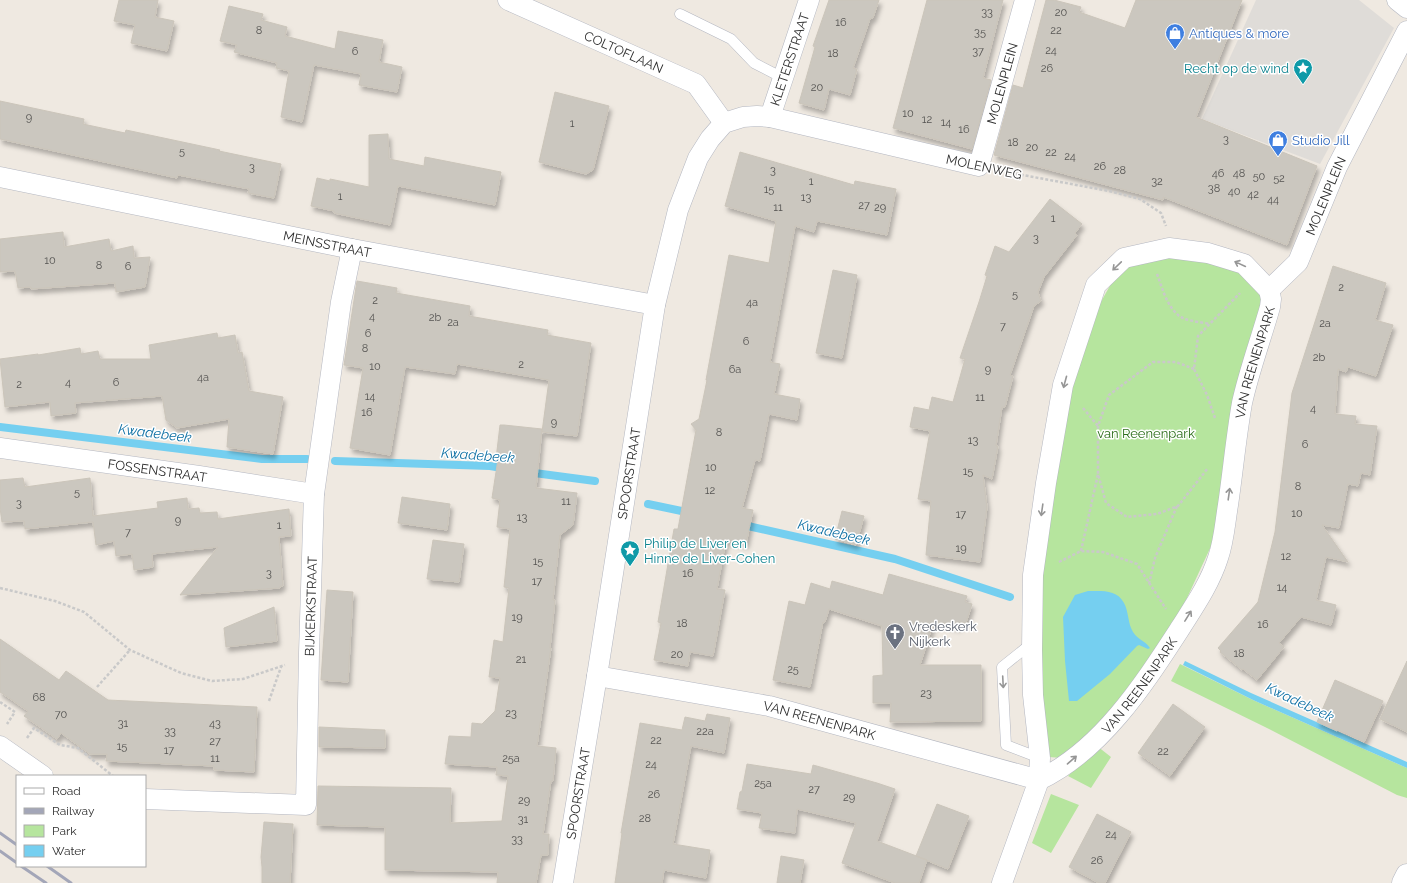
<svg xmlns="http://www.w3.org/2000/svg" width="1407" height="883" viewBox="0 0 1407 883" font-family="Raleway,sans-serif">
<defs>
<filter id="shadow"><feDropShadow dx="2.5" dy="4.5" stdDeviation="2" flood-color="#0004"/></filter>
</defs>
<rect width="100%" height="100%" fill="#efe9e1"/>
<path fill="#b6e59e" d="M1178,246L1230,259L1263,297L1213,542L1181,611L1127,690L1085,739L1062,758L1049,757L1042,690L1041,583L1064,411L1098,307L1116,275L1136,259Z
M1180,664L1253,700L1407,768V798L1397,795L1265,727L1171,681Z
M1097,746L1111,757L1091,788L1068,776Z
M1051,794L1079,805L1051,853L1032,843Z"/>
<path fill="#dfdcd8" d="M1256,0H1359L1394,28L1320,164L1202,119Z"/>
<path fill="#75cff0" d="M1088,591C1101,591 1117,589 1124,603C1128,610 1128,620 1131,628C1136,640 1144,639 1150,648L1148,649L1139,645L1137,646L1110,674L1077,701H1069L1065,661L1063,617L1075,595Z
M1185,661L1251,693L1407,762V768L1253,700L1183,665Z"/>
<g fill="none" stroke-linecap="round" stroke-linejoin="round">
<path stroke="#75cff0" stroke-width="8" d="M0,427L262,459H307
M335,461L490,466L508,469
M527,472L595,481
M648,504L691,513
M739,524L895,559L1010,597"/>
</g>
<path fill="#cbc7bf" stroke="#cbc5ba" filter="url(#shadow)" d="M119,0H158L155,17L174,21L167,51L131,43L135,25L114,21Z
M829,0H879L873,18L870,19L853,68L857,69L850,95L829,89L824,110L799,103L815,47L813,46Z
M927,0H1003L983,78L991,80L972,149L893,128Z
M1046,0H1054L1081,7L1079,12L1125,28L1136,0H1242L1196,117L1317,166L1287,245L1163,197V200L994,155L1013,85L1023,88Z
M229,6L263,14L261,20L287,27L285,36L335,49L338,31L383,40L379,62L402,67L397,92L359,85L361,74L314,65L302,122L281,117L289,71L276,68L277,63L234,52L237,45L220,41Z
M555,92L609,106L593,170L586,174L539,162Z
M0,101L84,119L83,124L125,133L126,130L220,150L219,151L281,164L274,198L248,193L249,189L178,175L177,178L0,139Z
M388,134L389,159L424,166L425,157L501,172L495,205L398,186L390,225L334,213V211L311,206L317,178L330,181V179L369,187V135Z
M740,152L854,185L855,181L896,189L887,235L817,221L814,232L795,226L770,362L780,364L774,394L800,399L797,420L769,414L760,461L755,460L742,508L753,510L746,544L726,540L717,589L725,590L713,656L690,652L688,666L654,660L661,623L658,622L674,529H678L696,430L691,424L699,419L707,380H706L729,255L769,263L776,221L725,206Z
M1050,199L1082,224L1075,233L1077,235L1044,277L1038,292L1041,301L1034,306L1010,375L1013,376L1005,407H1002L996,446H998L992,479L983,475L987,507L980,562L926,555L931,501L918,499L930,431L910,427L914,407L929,410L932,397L953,402L965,359L960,358L979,302L987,276L985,275L995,246L1009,252Z
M63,232L64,247L109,239L111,251L133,246L134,258L150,257L145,287L116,292L115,283L31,289V287L18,288L15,271L0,272V239Z
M1333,266L1386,283L1375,320L1393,325L1376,376L1348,367L1346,372L1338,369L1335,414L1356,416L1355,424L1377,426L1370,475L1361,473L1358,486L1348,484L1339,528L1322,525L1348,562L1326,557L1316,600L1336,605L1331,625L1301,617L1279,643L1284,647L1257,680L1243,669L1242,670L1220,652L1221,651L1218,648L1258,602L1275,532L1292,393Z
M833,270L857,275L842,358L816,353Z
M357,281L397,288L396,293L470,306L469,316L548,330L547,335L591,343L577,436L542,432L549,380L457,364L455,374L405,367L390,455L350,448L363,368L344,365Z
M217,333L218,338L235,335L238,353L242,352L249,391L283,397L273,454L227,447L229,419L177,428L166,420L162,396L75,403L76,413L51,416L50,402L5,407L0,359L38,354V355L80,348L81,354L98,351L100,359H151L149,345Z
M500,425H504L542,429L536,488L577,493L573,525L560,535L553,600H555L550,648H551L537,746L556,748L553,781H551L543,834H549L548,855H541L536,883H497L498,872L385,870V827L317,825L318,786L451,788L450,823L502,821L508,776L496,775L497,767L445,764L449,736L471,737L472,723L482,724L495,711L500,678L489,677L494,640L503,642L509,588L504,587L510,529L497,527L500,500L492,498L498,459H496Z
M23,478L25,487L90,478L93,516L158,508L157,502L187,498L188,509L199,508L200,513L217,512L218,519L289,509L291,536L279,537L283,586H280V588L180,595L218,547L152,554L153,567L134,570L132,554L116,556L114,541L96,545L93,522L25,529L24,521L2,522L0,508V480Z
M402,497L450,504L447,530L398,523Z
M842,511L864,516L856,545L835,539Z
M433,540L464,544L459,582L427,579Z
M889,574L967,596L965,602L972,604L966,623L960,622L958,627L934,621L920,665H981V721L890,722L891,703H873V676L883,675L882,626L829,609L825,622H823L810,687L773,680L789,601L805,605L811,583L830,589L832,581L883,595Z
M327,590L353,592L348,682L321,680Z
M274,607L277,641L226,647L224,628Z
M0,639L59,680L66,671L108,700L257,707L254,772L214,770V766L106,761L107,754H90L61,733L57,739L24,716L28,711L0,692Z
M1407,661V732L1380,719Z
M1335,680L1383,701L1364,742L1338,730L1337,731L1317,722Z
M1173,704L1205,727L1170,776L1138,753Z
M707,714L730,718L724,753L691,746L673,844L710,850L706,878L664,870L662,883H615L622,833H621L640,723L682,730L685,717L705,721Z
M319,727L385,730V748L319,747Z
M747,764L811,774L813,765L877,783L895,789L877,841L927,860L919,883H895L842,863L856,823L797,809L795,833L759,828L762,813L737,809L740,792L742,791Z
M937,804L969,816L948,869L916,856Z
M1097,814L1131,832L1105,883H1099L1069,867Z
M264,822L293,824L290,883H262V867L261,857Z
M781,856L804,860L800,883H777Z"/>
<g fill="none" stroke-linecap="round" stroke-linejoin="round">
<defs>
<path id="lane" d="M680,14L731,39L754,63L783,78
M1032,643L1002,667L1006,745L1040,758"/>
<g id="street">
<path id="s1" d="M508,0L696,84L724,123"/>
<path d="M1397,0L1407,8"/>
<path id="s2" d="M770,117L809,0"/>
<path id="s3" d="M0,177L352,249L655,305"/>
<path id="s4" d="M1269,290L1298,262L1337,167L1407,31"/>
<path id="s5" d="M0,448L199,476L314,494"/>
<path id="s6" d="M597,676L769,706L1039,780C1102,750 1144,684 1181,627C1195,605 1210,583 1218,558C1224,541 1225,523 1228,505C1233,471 1236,437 1242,403C1249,371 1261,339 1270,307L1271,299L1269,290L1244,264L1208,253L1169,248L1124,258L1096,285L1063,385L1046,483L1033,575L1032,650L1033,695L1040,758L1039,780L1002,883"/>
<path d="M0,746L43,776"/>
<path id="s7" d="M145,799L306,805L309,653L314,494L341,302L352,249"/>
<path id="s8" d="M563,883L597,676L655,305L678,210L698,158L710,139L724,123L743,117L757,116L770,117L979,166L1025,0"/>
</g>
<path id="secondary" d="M1403,883L1407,875"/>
</defs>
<use href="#lane" stroke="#b4b7c1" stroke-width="11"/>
<use href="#street" stroke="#b4b7c1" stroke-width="21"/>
<use href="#secondary" stroke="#b4b7c1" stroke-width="23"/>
<path stroke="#c9c9c9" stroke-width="2.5" stroke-dasharray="3 2" stroke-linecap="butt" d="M1001,171L1109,191L1140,199L1161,213L1166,226
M1157,274C1162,287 1166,304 1177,314C1183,321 1201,322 1210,324
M1194,369L1176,362H1153L1109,395L1098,426V474L1106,503L1127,517L1157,514L1178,506L1208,468
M1083,408L1098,426
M1215,418L1207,395L1194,369L1198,336L1240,293
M1081,551L1098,474
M1059,562L1081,551L1103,552L1137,564L1166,609
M1149,584L1155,558L1177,506
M0,588L55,601L84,612L130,650L181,673L212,681L243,679L285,665
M97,687L130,650
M269,701L281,667
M0,702L15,712L7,724
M27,738L34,728L60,745L78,748L113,776"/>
<use href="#lane" stroke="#fff" stroke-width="10"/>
<use href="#street" stroke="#fff" stroke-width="20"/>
<use href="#secondary" stroke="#fff" stroke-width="22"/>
<path stroke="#a3a6b8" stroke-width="3" d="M0,833L17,845
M0,851L17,863
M21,866L46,883
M47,866L71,883"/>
</g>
<defs><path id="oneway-shaft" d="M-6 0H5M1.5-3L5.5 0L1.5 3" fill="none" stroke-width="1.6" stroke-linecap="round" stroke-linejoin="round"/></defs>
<g stroke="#969696">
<use href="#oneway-shaft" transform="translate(1240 264) rotate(-155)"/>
<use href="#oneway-shaft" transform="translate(1117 266) rotate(136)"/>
<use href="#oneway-shaft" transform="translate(1065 382) rotate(105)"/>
<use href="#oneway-shaft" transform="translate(1229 494) rotate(-82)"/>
<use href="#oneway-shaft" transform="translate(1042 510) rotate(98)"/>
<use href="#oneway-shaft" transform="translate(1188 616) rotate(-58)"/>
<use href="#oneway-shaft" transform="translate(1003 682) rotate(87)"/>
<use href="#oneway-shaft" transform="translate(1072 760) rotate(-41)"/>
</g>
<defs>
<symbol id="shop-pin" viewBox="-11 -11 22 30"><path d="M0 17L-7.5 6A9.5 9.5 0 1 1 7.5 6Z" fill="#3f7fe0" stroke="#fff"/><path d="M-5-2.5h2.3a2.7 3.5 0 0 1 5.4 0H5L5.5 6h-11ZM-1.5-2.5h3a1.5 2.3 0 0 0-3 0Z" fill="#fff"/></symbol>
<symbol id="sight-pin" viewBox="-11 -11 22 30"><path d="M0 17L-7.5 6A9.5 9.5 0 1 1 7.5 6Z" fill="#0f9aa8" stroke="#fff"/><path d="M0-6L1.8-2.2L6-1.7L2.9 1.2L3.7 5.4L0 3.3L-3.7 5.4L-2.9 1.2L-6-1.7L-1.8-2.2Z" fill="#fff"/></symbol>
<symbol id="church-pin" viewBox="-11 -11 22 30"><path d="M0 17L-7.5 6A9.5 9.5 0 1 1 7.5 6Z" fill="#6b7280" stroke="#fff"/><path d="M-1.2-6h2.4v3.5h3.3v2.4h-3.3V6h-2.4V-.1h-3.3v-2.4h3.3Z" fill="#fff"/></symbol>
</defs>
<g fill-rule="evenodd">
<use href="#shop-pin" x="1164" y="22" width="22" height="30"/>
<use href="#sight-pin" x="1292" y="57" width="22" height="30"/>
<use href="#shop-pin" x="1267" y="129" width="22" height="30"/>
<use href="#sight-pin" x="619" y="539" width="22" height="30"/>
<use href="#church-pin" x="884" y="622" width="22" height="30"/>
</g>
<g text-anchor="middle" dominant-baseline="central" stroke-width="3" stroke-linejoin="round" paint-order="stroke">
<g font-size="11" fill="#555452">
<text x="987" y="12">33</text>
<text x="1061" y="12">20</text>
<text x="841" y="22">16</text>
<text x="259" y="30">8</text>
<text x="1056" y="30">22</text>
<text x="980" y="32">35</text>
<text x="1051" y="50">24</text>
<text x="355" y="51">6</text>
<text x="978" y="51">37</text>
<text x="833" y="53">18</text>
<text x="1047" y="68">26</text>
<text x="817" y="87">20</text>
<text x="908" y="113">10</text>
<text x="29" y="117">9</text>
<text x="927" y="119">12</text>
<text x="946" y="122">14</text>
<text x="572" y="123">1</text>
<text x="964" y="129">16</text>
<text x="1226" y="139">3</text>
<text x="1013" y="142">18</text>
<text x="1032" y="147">20</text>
<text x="182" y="151">5</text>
<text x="1051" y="152">22</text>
<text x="1070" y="156">24</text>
<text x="1100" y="166">26</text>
<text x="252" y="167">3</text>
<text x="773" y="170">3</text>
<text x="1120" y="170">28</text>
<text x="1218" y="173">46</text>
<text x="1239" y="173">48</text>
<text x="1259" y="176">50</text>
<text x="1279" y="178">52</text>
<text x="811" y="181">1</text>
<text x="1157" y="181">32</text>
<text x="1214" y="188">38</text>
<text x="769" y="189">15</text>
<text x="1234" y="191">40</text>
<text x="1253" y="194">42</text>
<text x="340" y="196">1</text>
<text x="806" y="197">13</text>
<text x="1273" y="199">44</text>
<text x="864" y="205">27</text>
<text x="778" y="207">11</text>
<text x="880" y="207">29</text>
<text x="1053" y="218">1</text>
<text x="1036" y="238">3</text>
<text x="50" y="260">10</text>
<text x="99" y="265">8</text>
<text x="128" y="266">6</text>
<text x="1341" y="287">2</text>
<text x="1015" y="294">5</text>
<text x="375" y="300">2</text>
<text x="752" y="302">4a</text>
<text x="372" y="316">4</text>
<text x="435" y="317">2b</text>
<text x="453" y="322">2a</text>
<text x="1325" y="323">2a</text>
<text x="1003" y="326">7</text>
<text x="368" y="333">6</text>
<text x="746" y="341">6</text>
<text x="365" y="348">8</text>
<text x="1319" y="357">2b</text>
<text x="521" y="364">2</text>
<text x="375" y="366">10</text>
<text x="735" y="369">6a</text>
<text x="988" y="369">9</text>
<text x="203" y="377">4a</text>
<text x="68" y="382">4</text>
<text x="116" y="382">6</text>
<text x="19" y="384">2</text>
<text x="370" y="396">14</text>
<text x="980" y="397">11</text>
<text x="1313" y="408">4</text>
<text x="367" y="412">16</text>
<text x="554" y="422">9</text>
<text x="719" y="432">8</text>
<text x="973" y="440">13</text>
<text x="1305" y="444">6</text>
<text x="711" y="467">10</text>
<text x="968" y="471">15</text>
<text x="1298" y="486">8</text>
<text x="710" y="490">12</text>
<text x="77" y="492">5</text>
<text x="566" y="501">11</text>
<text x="19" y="503">3</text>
<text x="1297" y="513">10</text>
<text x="961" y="514">17</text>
<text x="522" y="517">13</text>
<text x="178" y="520">9</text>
<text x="279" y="525">1</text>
<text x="128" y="532">7</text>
<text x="961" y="548">19</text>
<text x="1286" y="556">12</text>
<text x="538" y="561">15</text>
<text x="269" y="573">3</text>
<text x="688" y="573">16</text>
<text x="537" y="581">17</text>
<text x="1282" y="587">14</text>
<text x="517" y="617">19</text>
<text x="682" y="623">18</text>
<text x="1263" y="624">16</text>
<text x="1239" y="653">18</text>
<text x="677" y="654">20</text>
<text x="521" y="659">21</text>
<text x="793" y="669">25</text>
<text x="926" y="693">23</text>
<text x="39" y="697">68</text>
<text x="511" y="713">23</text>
<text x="61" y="714">70</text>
<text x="123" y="723">31</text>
<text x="215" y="723">43</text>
<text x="170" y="731">33</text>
<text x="705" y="731">22a</text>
<text x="656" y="740">22</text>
<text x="215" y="741">27</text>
<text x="122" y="746">15</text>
<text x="169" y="750">17</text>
<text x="1163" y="751">22</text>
<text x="215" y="758">11</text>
<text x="511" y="758">25a</text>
<text x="651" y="764">24</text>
<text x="763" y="783">25a</text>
<text x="814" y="789">27</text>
<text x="654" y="794">26</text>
<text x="849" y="797">29</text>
<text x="524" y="800">29</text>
<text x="645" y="818">28</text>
<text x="523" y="819">31</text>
<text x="1111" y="834">24</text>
<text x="517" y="839">33</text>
<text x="1097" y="860">26</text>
</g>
<g font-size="13" fill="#366cbe" stroke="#fff" text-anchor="start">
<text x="1189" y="33">Antiques &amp; more</text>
<text x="1292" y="140">Studio Jill</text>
</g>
<g font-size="13" fill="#2e2e2e" stroke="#fff">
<text stroke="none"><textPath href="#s1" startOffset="127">COLTOFLAAN</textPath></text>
<text stroke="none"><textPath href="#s2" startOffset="61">KLETERSTRAAT</textPath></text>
<text stroke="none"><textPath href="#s8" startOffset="1130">MOLENPLEIN</textPath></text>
<text transform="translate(984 167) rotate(12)">MOLENWEG</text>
<text stroke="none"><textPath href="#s4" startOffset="112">MOLENPLEIN</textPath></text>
<text stroke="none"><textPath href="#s3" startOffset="334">MEINSSTRAAT</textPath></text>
<text stroke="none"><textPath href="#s6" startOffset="944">VAN REENENPARK</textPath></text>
<text stroke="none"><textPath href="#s5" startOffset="159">FOSSENSTRAAT</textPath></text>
<text stroke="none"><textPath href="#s8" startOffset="415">SPOORSTRAAT</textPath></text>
<text stroke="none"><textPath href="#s7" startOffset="360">BIJKERKSTRAAT</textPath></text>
<text stroke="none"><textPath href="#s6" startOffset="594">VAN REENENPARK</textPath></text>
<text stroke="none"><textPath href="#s6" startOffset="227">VAN REENENPARK</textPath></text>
<text stroke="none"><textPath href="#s8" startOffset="91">SPOORSTRAAT</textPath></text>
</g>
<g font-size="13" fill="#0d838f" stroke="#fff" text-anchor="end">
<text x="1289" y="68">Recht op de wind</text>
<text x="644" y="543" text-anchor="start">Philip de Liver en<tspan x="644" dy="15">Hinne de Liver-Cohen</tspan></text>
</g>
<g font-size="13" fill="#2c6e1b" stroke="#fff">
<text x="1146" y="433">van Reenenpark</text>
</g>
<g font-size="13" fill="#5b616d" stroke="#fff" text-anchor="start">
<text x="909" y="626">Vredeskerk<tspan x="909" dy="15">Nijkerk</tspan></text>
</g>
<g font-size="14" font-style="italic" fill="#0d6fa3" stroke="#fff">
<text transform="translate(155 433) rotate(7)">Kwadebeek</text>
<text transform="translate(478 455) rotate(4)">Kwadebeek</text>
<text transform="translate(834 532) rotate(13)">Kwadebeek</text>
<text transform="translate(1300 702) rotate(25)">Kwadebeek</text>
</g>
</g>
<rect x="16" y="775" width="130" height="92" fill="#ffffff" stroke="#ababab"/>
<rect x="24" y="788" width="20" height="6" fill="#ffffff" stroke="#ababab"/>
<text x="52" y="795" font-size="12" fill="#2e2e2e">Road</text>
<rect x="24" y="808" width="20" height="6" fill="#a3a6b8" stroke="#ababab"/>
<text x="52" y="815" font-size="12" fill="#2e2e2e">Railway</text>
<rect x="24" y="825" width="20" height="12" fill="#b6e59e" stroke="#ababab"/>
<text x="52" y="835" font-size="12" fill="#2e2e2e">Park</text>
<rect x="24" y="845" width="20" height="12" fill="#75cff0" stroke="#ababab"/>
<text x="52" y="855" font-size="12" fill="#2e2e2e">Water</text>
</svg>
